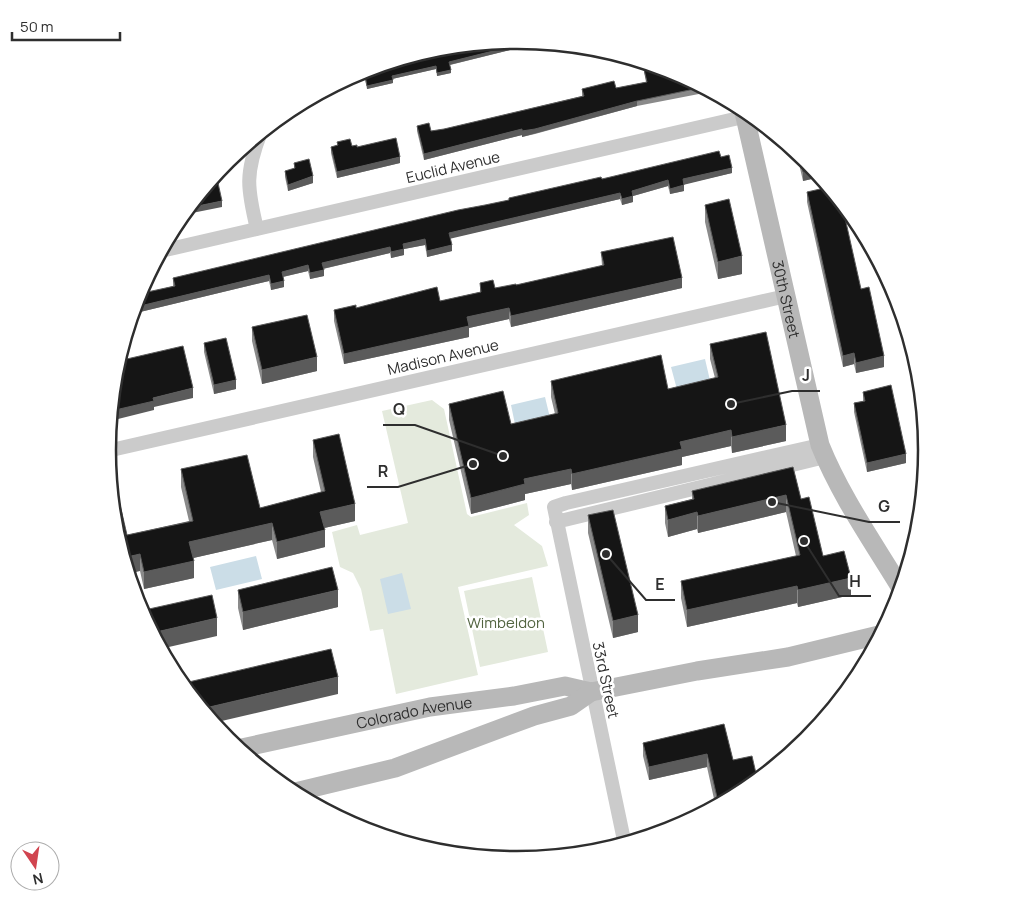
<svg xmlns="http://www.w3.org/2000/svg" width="1035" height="901" viewBox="0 0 1035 901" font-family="Manrope,sans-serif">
<rect width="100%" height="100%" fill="#fff"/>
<path fill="#e4eadd" d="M432,400L444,409L467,514L471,517L527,503L529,515L514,525L542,546L548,566L458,587L478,675L396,694L383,629L370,631L361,589L353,573L340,567L332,532L357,525L360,535L408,523L382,411Z
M532,577L548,652L480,667L464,591Z"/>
<path fill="#cbdde7" d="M705,359L712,389L679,397L671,367Z
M545,397L552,426L517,434L511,405Z
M256,556L262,579L216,590L210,567Z
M402,573L411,609L388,614L380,579Z"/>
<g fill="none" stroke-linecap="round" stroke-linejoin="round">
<path stroke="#cbcbcb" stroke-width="14" d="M257,229C247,188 245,173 261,132
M161,251L752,115
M107,451L786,296
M556,522L825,457
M625,845L554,507L566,503L820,445"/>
<g stroke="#b8b8b8" stroke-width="19">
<path id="s1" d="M743,108L820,445C841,497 873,542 902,590"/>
<path id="s2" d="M237,749L430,707L514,696L565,686L591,692L697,671L788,657L883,634"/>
<path d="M291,793L395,768L534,716L571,706L591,692"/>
</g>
</g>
<path fill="#8a8a8a" d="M518,40L542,42L450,65L451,73L437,76L436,69L392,79L393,83L367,89L363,70L438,48Z
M642,61L675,71L704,87V93L637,106L535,134L522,137V135L424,160L417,131V126L431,131L444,129L582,96V89L616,88L646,82Z
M334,85L331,96L321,92Z
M337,142L352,146L400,163L337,178L331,153V147L337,145Z
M796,151L808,160L820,175V177L803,181Z
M721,157L732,173L684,184V191L670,194L668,186L633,196V202L622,205L620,199L450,238L452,251L427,257L425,245L404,249V255L391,258L390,253L323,269L324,276L310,279L308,271L283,277L284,287L271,290L269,281L140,312L138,300V295L173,286V278L509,200V198Z
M294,163L313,183L288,191L285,177V171L294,169Z
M807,192L861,289L884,367L856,373L854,364L843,367L807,202Z
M705,205L742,274L718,279L705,222Z
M601,252L682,288L511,327L509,319L469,328V337L344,364L334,321V310L356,308L440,301L480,292V283L495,288L516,285L602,266Z
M252,327L317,371L262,384L252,341Z
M204,343L236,389L214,394L204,352Z
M710,344L786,441L732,453L731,446L682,457V465L572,490L571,484L525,494V500L471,514L449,420V404L511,424L555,414L551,397V381L668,389L715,378L710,359Z
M863,392L906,463L867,472L854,412V403L863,401Z
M313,440L355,521L324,528L325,547L277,559L272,540L193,558L194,578L144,589L140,571L127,535L189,521L181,487V469L260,508L321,492L313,457Z
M793,467L801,499L823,556L851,595L798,607L797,603L687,627L681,598V581L796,556L786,512L698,533L697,529L668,537L665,523V506L692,499V491Z
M588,515L638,632L613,638L588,533Z
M238,590L338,607L243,630L238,608Z
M724,724L733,760L745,792L716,808L707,767L649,780L643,756V743Z"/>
<path fill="#5b5b5b" d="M533,41L542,42L449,65V62Z
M556,44L564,45L556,46Z
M436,66V69L392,79V76Z
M451,70V73L437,76V73Z
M393,80V83L367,89V86Z
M637,101V106L522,137V131Z
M522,129V135L424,160V154Z
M400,157V163L337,178V172Z
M732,168V173L683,185V179Z
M815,169L820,175V177L803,181V172Z
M313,176V183L288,191V185Z
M668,180V186L633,196V202L622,205V199L632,191Z
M684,185V191L670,194V189Z
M620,193V199L449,239V233Z
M222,201V207L182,215L188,208Z
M425,239V245L404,249V255L391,258V252L403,244Z
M452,245V251L427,257V251Z
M390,247V253L322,269V263Z
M742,256V274L718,279V262Z
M308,265V271L282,277V272Z
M324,270V276L310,279V273Z
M269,275V281L140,312V306Z
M682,278V288L511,327V316Z
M284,281V287L271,290V284Z
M509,308V319L469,328V337L344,364V354L467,317Z
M854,353V364L843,367V356Z
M884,356V367L856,373V363Z
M317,357V371L262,384V370Z
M236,380V389L214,394V385Z
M193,388V398L154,407V410L110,421L111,411L153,398Z
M786,425V441L732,453V437Z
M731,430V446L682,457V465L572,490V474L680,442Z
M906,454V463L867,472V463Z
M571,469V484L525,494V500L471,514V498L524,479Z
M786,495V512L698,533V516Z
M355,504V521L320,529V512Z
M697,512V529L668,537V520Z
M272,523V540L189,559V542Z
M325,530V547L277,559V542Z
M140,554V571L128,574L123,558Z
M194,561V578L144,589V572Z
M851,578V595L798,607V590Z
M797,586V603L687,627V610Z
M338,590V607L243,630V612Z
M638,615V632L613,638V621Z
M217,618V636L160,649L152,633Z
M338,677V694L213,723L201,709Z
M707,754V767L649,780V767Z"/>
<path fill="#151515" stroke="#5b5b5b" d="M518,40L533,41L449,62L451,70L437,73L436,66L392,76L393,80L367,86L364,70L438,48Z
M642,61L675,71L704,87L637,101L535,129L522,131V129L424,154L417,126L429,123L431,131L444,129L584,96L582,89L614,81L616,88L647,82Z
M333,86L331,93L324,91Z
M396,138L400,157L337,172L331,147L338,145L337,142L350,139L352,146L357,145V147Z
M719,151L721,157L729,155L732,168L683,179L684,185L670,189L668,180L632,191L633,196L622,199L620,193L449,233L452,245L427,251L425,239L403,244L404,249L391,252L390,247L322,263L324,270L310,273L308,265L282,272L284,281L271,284L269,275L140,306L138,294L175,286L173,278L458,210L485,205L509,200V198L601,177L602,179Z
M799,153L808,160L815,169L803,172Z
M309,159L313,176L288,185L285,171L295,168L294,163Z
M216,174L222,201L188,208Z
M829,187L841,200L861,289L869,287L884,356L856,363L854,353L843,356L807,192Z
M729,199L742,256L718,262L705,205Z
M673,237L682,278L511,316L509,308L467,317L469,326L344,354L334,310L356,305V308L437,287L440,301L481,292L480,283L493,280L495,288L516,284V285L604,265L601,252Z
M307,315L317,357L262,370L252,327Z
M766,332L786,425L732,437L731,430L680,442L682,449L572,474L571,469L524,479L525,484L471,498L449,404L503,391L511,424L558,413L551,381L661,355L668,389L718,377L710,344Z
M226,338L236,380L214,385L204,343Z
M183,346L193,388L153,398L154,401L111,411L115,370L118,361Z
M891,385L906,454L867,463L854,403L865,401L863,392Z
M339,434L355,504L320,512L325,530L277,542L272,523L189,542L194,561L144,572L140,554L123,558L115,530L110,484L115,483L127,535L193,521L181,469L247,455L260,508L325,491L313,440Z
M793,467L801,499L809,497L823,556L844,551L851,578L798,590L797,586L687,610L681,581L800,555L786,495L698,516L697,512L668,520L665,506L694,499L692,491Z
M613,510L638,615L613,621L588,515Z
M332,567L338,590L243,612L238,590Z
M212,595L217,618L152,633L140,611Z
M331,649L338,677L201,709L180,684Z
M724,724L733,760L752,756L758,782L745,792L719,806L707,754L649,767L643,743Z"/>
<g text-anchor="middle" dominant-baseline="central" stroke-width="5" stroke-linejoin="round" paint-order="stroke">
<g font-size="15" fill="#2e2e2e" stroke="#fff">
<text transform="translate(453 167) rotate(-13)">Euclid Avenue</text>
<text stroke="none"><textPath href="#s1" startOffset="196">30th Street</textPath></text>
<text transform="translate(443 357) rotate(-13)">Madison Avenue</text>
<text transform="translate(606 680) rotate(78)">33rd Street</text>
<text stroke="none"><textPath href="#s2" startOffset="181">Colorado Avenue</textPath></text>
</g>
<g font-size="15" fill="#526440" stroke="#fff">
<text x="506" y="622">Wimbeldon</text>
</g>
</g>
<path d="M0 0H1035V901H0ZM116 450a401 401 0 1 1 802 0a401 401 0 1 1-802 0Z" fill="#fff" fill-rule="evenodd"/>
<path fill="none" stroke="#2e2e2e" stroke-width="2.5" d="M116 450a401 401 0 1 1 802 0a401 401 0 1 1-802 0Z"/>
<path fill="none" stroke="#2e2e2e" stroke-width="2" d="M731 404L792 391H820M503 456L415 425H383M473 464L398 487H367M772 502L869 522H900M804 541L839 596H871M606 554L646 600H675"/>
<g fill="#2e2e2e" stroke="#fff" stroke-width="2">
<circle cx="731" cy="404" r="5"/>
<circle cx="503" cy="456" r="5"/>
<circle cx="473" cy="464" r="5"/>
<circle cx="772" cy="502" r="5"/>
<circle cx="804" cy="541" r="5"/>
<circle cx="606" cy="554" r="5"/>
</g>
<g font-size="16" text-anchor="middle" font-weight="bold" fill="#2e2e2e" stroke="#fff" stroke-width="5" stroke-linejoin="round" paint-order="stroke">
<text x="806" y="381">J</text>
<text x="399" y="415">Q</text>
<text x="383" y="477">R</text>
<text x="884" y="512">G</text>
<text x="855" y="587">H</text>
<text x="660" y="590">E</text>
</g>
<g transform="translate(35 866) rotate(167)"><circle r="24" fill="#ffffff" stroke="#ababab"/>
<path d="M0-4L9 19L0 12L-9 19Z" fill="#d1444f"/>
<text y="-8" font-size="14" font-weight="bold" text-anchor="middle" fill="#2e2e2e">N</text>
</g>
<path d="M12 32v8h108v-8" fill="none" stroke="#2e2e2e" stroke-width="2.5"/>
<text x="20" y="32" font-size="15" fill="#2e2e2e" stroke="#ffffff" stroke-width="4" paint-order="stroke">50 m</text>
</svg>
